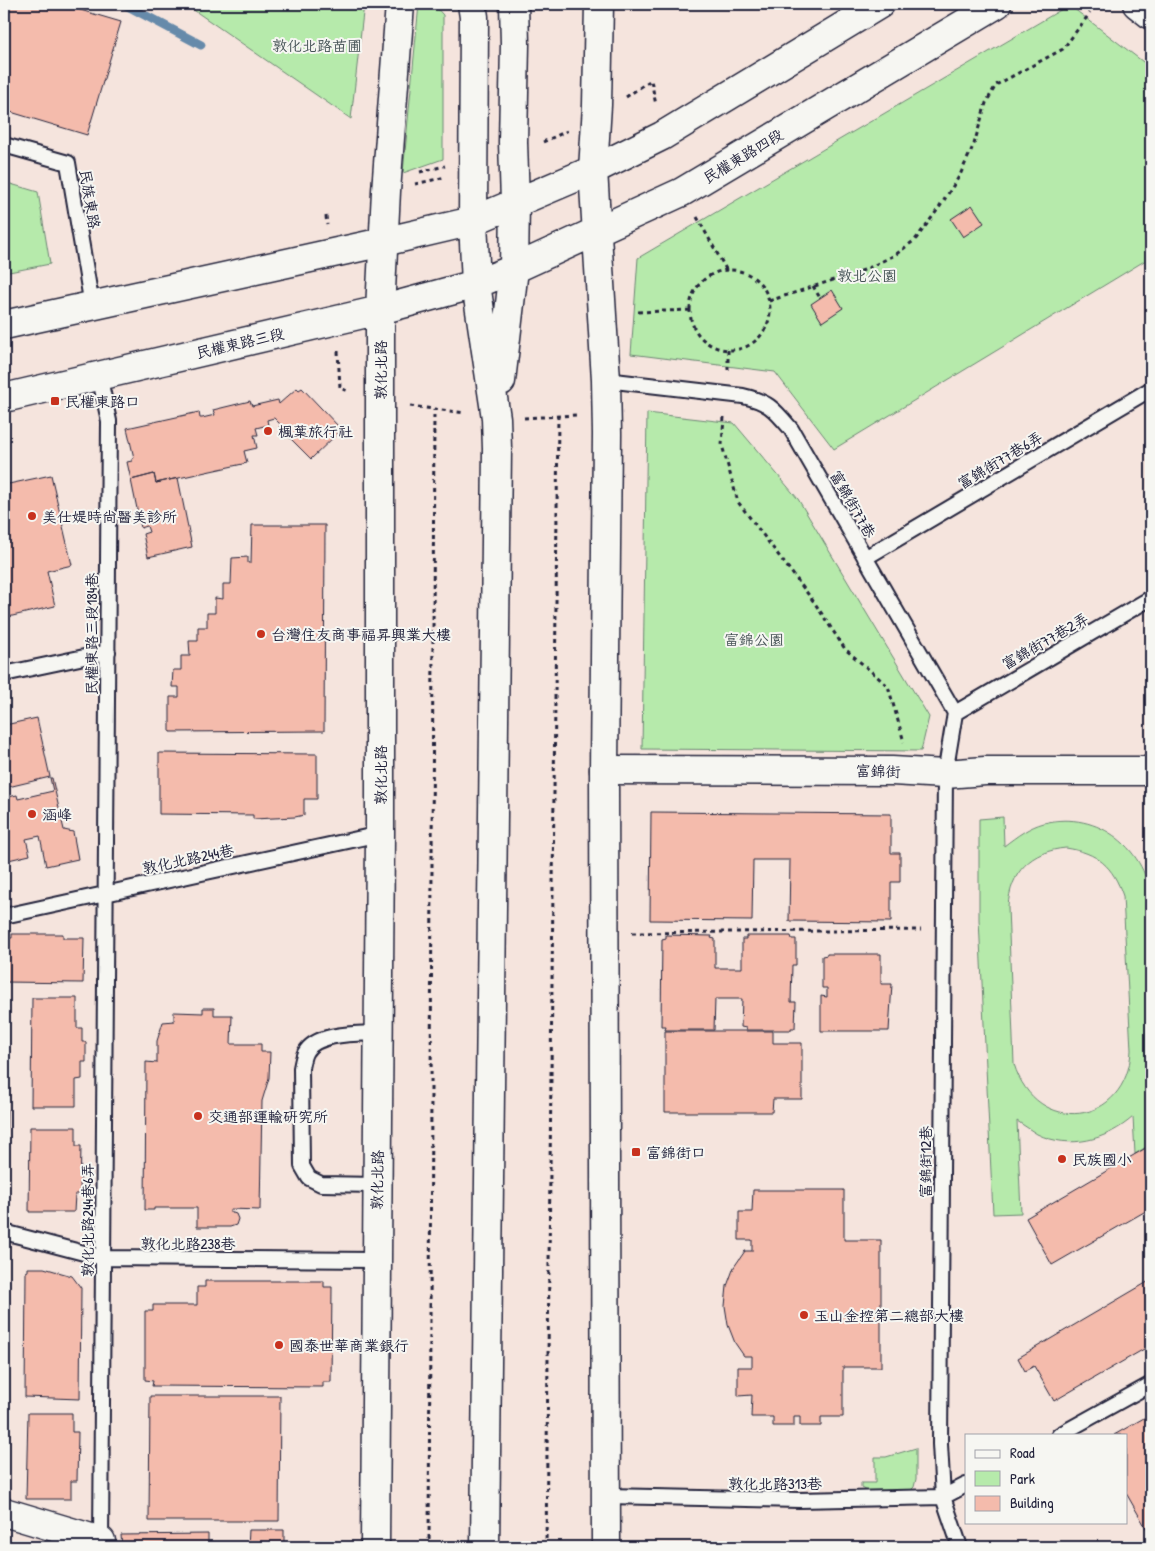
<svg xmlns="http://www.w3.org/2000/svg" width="1155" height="1551" viewBox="0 0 1155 1551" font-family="'Patrick Hand','LXGW WenKai TC',sans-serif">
<rect width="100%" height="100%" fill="#f5e4dd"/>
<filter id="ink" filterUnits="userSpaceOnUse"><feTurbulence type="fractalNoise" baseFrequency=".02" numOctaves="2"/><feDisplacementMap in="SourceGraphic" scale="10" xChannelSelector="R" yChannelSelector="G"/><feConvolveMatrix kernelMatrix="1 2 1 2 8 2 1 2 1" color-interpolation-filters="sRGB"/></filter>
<g filter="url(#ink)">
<path fill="#b6eaab" stroke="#6c8673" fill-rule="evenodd" d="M185,4H364L351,119Z
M419,4H433L443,15V159L403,173Z
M1069,5L1151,68V257L834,449L775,372L631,354L638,258Z
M4,182L38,192L50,264L4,273Z
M647,413L734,423L798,499L929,717L921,751L642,749Z
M1003,817L1004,846C1017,836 1029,827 1044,823C1098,809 1149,850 1151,904V1144L1135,1154L1133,1117C1107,1140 1070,1150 1037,1134C1030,1130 1024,1125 1017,1121L1021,1213L993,1214L979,919V819ZM1066,848C1098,853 1113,866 1123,896L1131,1050C1128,1127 1036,1137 1014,1064L1008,907C1010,872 1031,851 1066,848Z
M916,1448V1479L914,1487L907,1494L880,1498L861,1488V1483H875V1457H886Z"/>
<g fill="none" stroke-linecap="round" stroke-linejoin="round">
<path stroke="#668aaa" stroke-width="9" d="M124,4L201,45"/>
</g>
<path fill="#f4bbac" stroke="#22223b" d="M4,4H11L4,28Z
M11,4H60L121,22L87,135L4,110V28Z
M972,205L984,223L963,237L951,219Z
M832,290L843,308L822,322L811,304Z
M297,388L299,390L302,388L339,427L338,433L311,459L279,427L281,425L274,418L267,420L268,425L256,428L258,435H254L257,448L244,451L247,463L156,483L154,474L131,480L127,462L132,461V459L134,458L127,428L199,412L200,418H202L215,415L213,410L250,401L252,406L278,400L279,404Z
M154,474L156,483L178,478L192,547L148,557L143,534L149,532L147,526L141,528L131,480Z
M51,475L72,565L47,571L55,606L4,618V485Z
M252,525H325L324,731L170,732V697H179V687H172L173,670H181V656H190L189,641H198V627H207V613H215V598L223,599V584H231L232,558L248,557V563H251Z
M37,718L50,777L4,788V722L5,725Z
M159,753L317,754V799H304V815L295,817L253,819V815L159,814Z
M50,778H52L64,830L73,832L78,859L46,866L40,836L26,839L30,855L4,861V798L17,795L18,799L53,791Z
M651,812L891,814V853H900V882H891V922L789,921L790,860H753L752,921L650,920Z
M12,934H63V938H84L83,983L4,982V938H12Z
M666,935L712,936L711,938L715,939V968H742V939H746V936H791L792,939H796V965H792L791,1002H796L795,1028H791V1030H746V1028L741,1027L742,999H715L714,1030H665L666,1026H661L662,939L666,938Z
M827,954H881V984H892L889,1031H821V996L827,997V988H822V956L827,955Z
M32,998H77V1028H82V1042H86V1062H82V1079L76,1080V1106H31Z
M203,1008H214V1015H232L231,1044H261V1052H270L269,1078L262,1101L260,1210L230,1209V1212L236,1214L238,1219L236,1225L230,1227H197V1208H154V1210H145L146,1062L157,1063V1041L163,1022L174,1021V1012L203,1013Z
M665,1031H773V1043H802V1099H773L772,1112H665Z
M4,1088H7L6,1198H4Z
M30,1127H76V1146H81L80,1194H75L74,1212H29Z
M1151,1145V1208L1052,1265L1026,1218Z
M753,1190H844V1240H881V1367H843V1417H821V1426H800V1417H794V1426H773V1417H751L752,1395L738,1396V1367H752V1356H744L735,1343L728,1325L725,1306L727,1286L734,1267L745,1251H752V1240H739V1212H752Z
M4,1255L6,1256L5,1342H4Z
M28,1268H44L72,1276L81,1288L80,1399L25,1397L26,1272L28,1271Z
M1151,1280V1345L1054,1401L1034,1366L1025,1371L1018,1358Z
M205,1281H324V1287H332L331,1382H323V1387L152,1386L153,1381L145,1380V1311H153V1305H197V1287H205Z
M150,1396H280L279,1521H149Z
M28,1413H72V1432H78L77,1481H71V1499H26Z
M1151,1414V1531L1149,1533L1126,1493V1435H1114Z
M249,1530H284V1547H221V1545L248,1546Z
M208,1534V1547H122L121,1535Z"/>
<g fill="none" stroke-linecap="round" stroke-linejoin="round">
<defs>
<path id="lane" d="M4,145L68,163L92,306
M99,375L109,421L101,1544
M606,380L743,396C769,402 774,409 791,429L955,713L945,774L940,1444L943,1497L960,1547
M865,558L1151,389
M4,674L108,652
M955,713L1151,598
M4,916L380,834
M377,1185L321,1184L309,1178L302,1166L301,1068C302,1063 303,1057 305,1053C316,1032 358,1034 378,1033
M4,1232L103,1258L376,1260
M1059,1435L1151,1384
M607,1496L799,1500L943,1497L966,1485"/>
<path id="street" d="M1137,4L1151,15
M593,170L597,105L599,4
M380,310L386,191L400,4
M604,770L892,771L945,774L985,771H1151
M4,1512L101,1541"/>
<path id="secondary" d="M472,4L474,17L473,221L476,284L496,418L497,449L485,1547
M593,170L606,380L607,434L604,770L606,1547
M4,325L383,242L473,221L593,170L662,136L880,4
M501,381L514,269L515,202L513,142L515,44L514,4
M4,398L380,310L476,284L514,269L682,192L997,4
M375,1547L380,834V310"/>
</defs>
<use href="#lane" stroke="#22223b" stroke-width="18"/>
<use href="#street" stroke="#22223b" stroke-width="31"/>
<use href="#secondary" stroke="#22223b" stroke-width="31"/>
<path stroke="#22223b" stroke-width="3" stroke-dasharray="4 4" stroke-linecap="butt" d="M626,97L651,80L656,105
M543,142L567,131
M420,172L445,166
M415,184L446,177
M326,216L327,225
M697,217L727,271
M690 310a40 40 0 1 1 80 0a40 40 0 1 1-80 0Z
M813,286L820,298
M769,301L864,270L895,255L915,240L939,208L960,175L974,144L986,103L996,85L1063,49L1090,13
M638,312L691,310
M728,350V372
M338,351L340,388L350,392
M410,406L465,413
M724,417L722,445L738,502L814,602L845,649L888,686L904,742
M524,418L578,415
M632,933L921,930
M429,1547L434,409
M546,1547L558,416"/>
<use href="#lane" stroke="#f6f6f2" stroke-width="14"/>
<use href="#street" stroke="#f6f6f2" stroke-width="28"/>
<use href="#secondary" stroke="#f6f6f2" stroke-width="28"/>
</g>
</g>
<g fill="#c8321e" stroke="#f6f6f2" stroke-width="2">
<rect x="50" y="396" width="10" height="10" rx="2.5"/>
<circle cx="268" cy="431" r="5"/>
<circle cx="32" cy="516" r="5"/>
<circle cx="261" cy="634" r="5"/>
<circle cx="32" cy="814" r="5"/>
<circle cx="198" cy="1116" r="5"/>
<rect x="631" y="1147" width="10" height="10" rx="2.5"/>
<circle cx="1062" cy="1159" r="5"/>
<circle cx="804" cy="1315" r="5"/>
<circle cx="279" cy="1345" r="5"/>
</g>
<g text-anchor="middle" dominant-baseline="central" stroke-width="4" stroke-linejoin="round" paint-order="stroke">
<g font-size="15" fill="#475457" stroke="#f6f6f2">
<text x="317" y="45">敦化北路苗圃</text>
<text x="867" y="275">敦北公園</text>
<text x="754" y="639">富錦公園</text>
</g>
<g font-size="15" fill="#22223b" stroke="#f6f6f2">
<text transform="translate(743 156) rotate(-31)">民權東路四段</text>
<text transform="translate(90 199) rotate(81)">民族東路</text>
<text transform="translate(240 343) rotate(-13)">民權東路三段</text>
<text transform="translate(380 370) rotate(-90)">敦化北路</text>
<text transform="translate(1000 460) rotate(-31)">富錦街77巷6弄</text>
<text transform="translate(853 504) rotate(60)">富錦街77巷</text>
<text transform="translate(91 634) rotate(-90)">民權東路三段184巷</text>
<text transform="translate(1045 641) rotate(-30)">富錦街77巷2弄</text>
<text transform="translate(878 771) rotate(1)">富錦街</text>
<text transform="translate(380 775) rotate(-90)">敦化北路</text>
<text transform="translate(188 859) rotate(-12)">敦化北路244巷</text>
<text transform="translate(925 1162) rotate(-90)">富錦街12巷</text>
<text transform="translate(377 1180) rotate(-89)">敦化北路</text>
<text transform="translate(87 1220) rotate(-90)">敦化北路244巷6弄</text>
<text x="188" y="1243">敦化北路238巷</text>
<text x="775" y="1483">敦化北路313巷</text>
</g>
<g font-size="15" fill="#22223b" stroke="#f6f6f2" text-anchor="start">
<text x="65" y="401">民權東路口</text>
<text x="278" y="431">楓葉旅行社</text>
<text x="42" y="516">美仕媞時尚醫美診所</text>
<text x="271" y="634">台灣住友商事福昇興業大樓</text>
<text x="42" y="814">涵峰</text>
<text x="208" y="1116">交通部運輸研究所</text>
<text x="646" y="1152">富錦街口</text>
<text x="1072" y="1159">民族國小</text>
<text x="814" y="1315">玉山金控第二總部大樓</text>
<text x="289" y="1345">國泰世華商業銀行</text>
</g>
</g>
<rect width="1155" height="1551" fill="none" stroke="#f6f6f2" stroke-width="20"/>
<rect x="10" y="10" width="1135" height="1531" fill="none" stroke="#22223b" stroke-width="2" filter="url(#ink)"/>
<rect x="965" y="1434" width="162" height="90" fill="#f6f6f2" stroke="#a1a1a9"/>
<rect x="975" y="1450" width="25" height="8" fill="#f6f6f2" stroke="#a1a1a9"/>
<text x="1010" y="1458" font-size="15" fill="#22223b">Road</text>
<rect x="975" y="1471" width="25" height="15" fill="#b6eaab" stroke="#a1a1a9"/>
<text x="1010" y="1484" font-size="15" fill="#22223b">Park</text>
<rect x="975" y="1496" width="25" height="15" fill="#f4bbac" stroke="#a1a1a9"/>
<text x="1010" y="1508" font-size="15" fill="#22223b">Building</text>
</svg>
